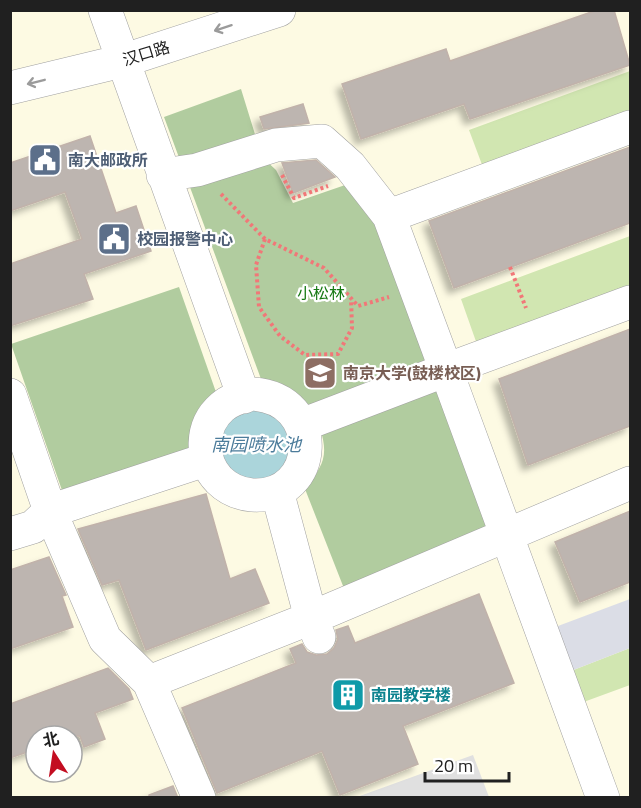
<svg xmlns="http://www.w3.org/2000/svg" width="641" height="808" viewBox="0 0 641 808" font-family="'Titillium Web','Noto Sans SC',sans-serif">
<defs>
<filter id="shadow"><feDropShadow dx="-5.5" dy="5.5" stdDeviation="3" flood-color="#0004"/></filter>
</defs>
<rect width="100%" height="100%" fill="#f0ece7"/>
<path fill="#fdfae3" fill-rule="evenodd" d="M10,11H630V797H11ZM36,736H72V772H36Z"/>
<path fill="#d1e6b1" d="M630,71V116L484,170L469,130Z
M630,236V294L479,350L461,299Z
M630,648V685L570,707L558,676Z"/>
<path fill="#b1cc9f" d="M241,89L262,157L276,170L293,203L351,183L385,217L440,367L315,414C300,392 285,386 261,379L164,117Z
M179,287L217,395L192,454L64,496L11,344Z
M444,381L498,527L345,591L305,489C323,465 329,457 320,428Z"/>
<path fill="#e0e0e0" d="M473,755L489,797H357Z"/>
<path fill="#dbdde6" d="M630,599V648L558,676L542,632Z"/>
<path fill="#abd5db" d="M274,408L297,443L276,479L237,480L215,447L232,411Z"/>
<path fill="#bdb5b0" stroke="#c1b2aa" stroke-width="1.5" filter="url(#shadow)" d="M597,10H614L630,65L470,119L464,104L361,139L342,84L446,49L450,61Z
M303,104L309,123L264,129L260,117Z
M90,136L116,213L136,206L151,251L84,274L93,299L10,326V264L82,239L65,192L10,211V163Z
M630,147V223L454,288L429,221Z
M316,160L335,177L293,193L282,163Z
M630,329V426L528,465L499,379Z
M206,494L230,579L255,569L269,603L146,650L119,580L102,585L78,529Z
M630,511V582L580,602L555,542Z
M49,557L66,595L62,596L73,627L10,649V570Z
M479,594L514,683L403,726L418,764L340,795L322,751L217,793L182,708L296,663L290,649L302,644L307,652L316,655L327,654L334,648L338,639L336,630L348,626L355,643Z
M108,668L129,689L133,699L95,713L105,739L84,747L80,736H36V749L10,758V704Z
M173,786L178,798H149V795Z"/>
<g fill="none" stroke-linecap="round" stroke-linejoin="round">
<defs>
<path id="minor" d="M105,10L244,397
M10,88L122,61L279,10
M163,175L197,170L276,145L322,141L350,166L389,216L446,370L630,302
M389,216L630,127
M252,394C326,398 320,499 252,495C240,494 228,489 219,480C200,460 200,426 222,407C231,399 241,397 252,394Z
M10,395L50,511L105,639L149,682L199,798
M302,425L446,370L603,798
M277,491L311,618L319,637
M10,534L33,527L50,511L205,460
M149,682L311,618L630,483"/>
</defs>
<use href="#minor" stroke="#a1a1a1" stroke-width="34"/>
<path stroke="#f17778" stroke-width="4" stroke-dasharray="3 3" stroke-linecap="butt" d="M282,175L294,198L328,186
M221,194L265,239L324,268L358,306L389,297
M265,239L256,265L259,307L280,336L305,355L338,354L352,328L351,298
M510,267L526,308"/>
<use href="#minor" stroke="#fff" stroke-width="33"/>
</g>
<defs><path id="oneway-shaft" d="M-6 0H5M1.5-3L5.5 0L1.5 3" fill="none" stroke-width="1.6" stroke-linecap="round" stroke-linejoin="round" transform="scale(1.5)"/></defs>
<g stroke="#9b9b9b">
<use href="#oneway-shaft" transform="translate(223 28) rotate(162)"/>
<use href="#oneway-shaft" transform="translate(36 82) rotate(166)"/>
</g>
<defs>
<symbol id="civic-square" viewBox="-11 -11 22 22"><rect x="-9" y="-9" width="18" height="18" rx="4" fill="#5c6f8a" stroke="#fff"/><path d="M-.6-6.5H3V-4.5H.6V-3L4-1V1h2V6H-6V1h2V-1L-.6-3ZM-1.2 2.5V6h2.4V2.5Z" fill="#fff"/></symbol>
<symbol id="university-square" viewBox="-11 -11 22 22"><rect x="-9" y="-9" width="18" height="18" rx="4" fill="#8d6e63" stroke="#fff"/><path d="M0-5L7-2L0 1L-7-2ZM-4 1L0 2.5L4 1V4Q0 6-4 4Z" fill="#fff"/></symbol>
<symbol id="building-square" viewBox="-11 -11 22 22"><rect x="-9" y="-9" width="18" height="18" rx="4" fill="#0f9aa8" stroke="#fff"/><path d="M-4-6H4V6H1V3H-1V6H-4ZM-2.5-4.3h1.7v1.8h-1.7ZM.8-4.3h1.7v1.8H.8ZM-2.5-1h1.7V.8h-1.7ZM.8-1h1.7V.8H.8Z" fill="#fff"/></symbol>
</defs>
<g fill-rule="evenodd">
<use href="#civic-square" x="26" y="141" width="38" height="38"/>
<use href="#civic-square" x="95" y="220" width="38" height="38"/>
<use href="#university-square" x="301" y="354" width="38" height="38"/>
<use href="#building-square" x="329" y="676" width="38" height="38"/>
</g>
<g text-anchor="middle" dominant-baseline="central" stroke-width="4.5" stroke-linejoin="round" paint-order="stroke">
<g font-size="16" fill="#202020" stroke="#fff">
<text transform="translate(146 53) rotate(-17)">汉口路</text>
</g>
<g font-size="16" font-weight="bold" fill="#4e5e75" stroke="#fff" text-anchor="start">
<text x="68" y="160">南大邮政所</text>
<text x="137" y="239">校园报警中心</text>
</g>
<g font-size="16" fill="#167913" stroke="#fff">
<text x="321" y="293">小松林</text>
</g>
<g font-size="16" font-weight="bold" fill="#785e54" stroke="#fff" text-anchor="start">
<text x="343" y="373">南京大学(鼓楼校区)</text>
</g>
<g font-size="16" font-weight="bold" fill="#0d838f" stroke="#fff" text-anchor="start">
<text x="371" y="695">南园教学楼</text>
</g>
<g font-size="18" font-style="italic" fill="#4c7c9b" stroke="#fff">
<text x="256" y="444">南园喷水池</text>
</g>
</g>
<rect width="641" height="808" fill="none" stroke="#202020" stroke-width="24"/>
<g transform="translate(54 754) rotate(348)"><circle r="28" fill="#ffffff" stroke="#a6a6a6" stroke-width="1.5"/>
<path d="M0-4.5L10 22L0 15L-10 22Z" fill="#c30d21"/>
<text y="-9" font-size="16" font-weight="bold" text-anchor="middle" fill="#202020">北</text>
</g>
<path d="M425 772v9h84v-9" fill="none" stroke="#202020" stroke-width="3"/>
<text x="434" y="772" font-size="18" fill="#202020" stroke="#ffffff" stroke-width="4.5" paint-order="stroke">20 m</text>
</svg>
